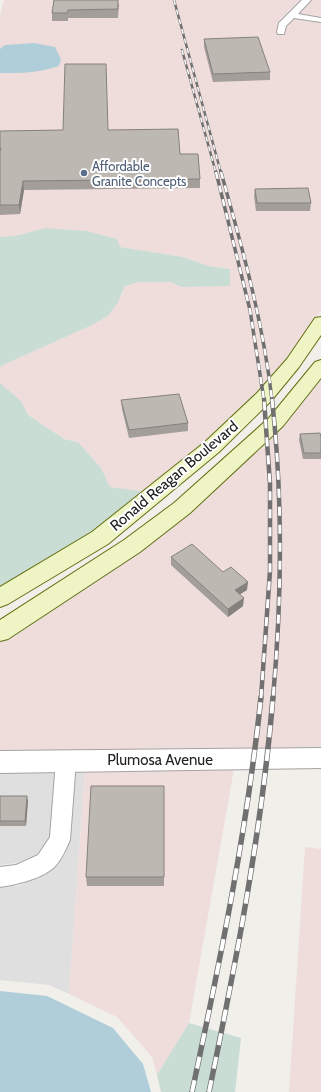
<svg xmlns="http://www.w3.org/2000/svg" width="321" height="1092" viewBox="0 0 321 1092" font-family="Cabin,sans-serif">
<rect width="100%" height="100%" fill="#f1efea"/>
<path fill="#e0dfdf" d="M75,770H85L69,994L49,985L0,980V888L18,886L49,872L54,868L70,840Z
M56,771L50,837L39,853L16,863L0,865V772Z"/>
<path fill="#efdddb" d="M4,0H303L278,25L276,33L285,34L286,26L294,17L321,21V311L287,360L258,394L230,421L142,496L140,492L110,487L101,468L78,442L64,439L28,415L20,401L0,383V368L1,366L92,325L108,316L122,294L125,286L139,282H171L181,287L230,269L209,266L183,257L120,247L117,239L87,231L0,237V15Z
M312,0H321V18L297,14Z
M321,376V749L0,753V641L137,552Z
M234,769L189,1023L157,1075L152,1057L117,1017L69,994L85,770Z
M305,847L321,849V1092H289Z"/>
<path fill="#c9ddd5" d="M45,228L87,231L117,239L120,247L183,257L209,266L230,269V286L181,287L171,282H139L125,286L117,304L108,316L92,325L1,366L0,368V237L20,235Z
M0,383L21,401L28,415L64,439L78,442L101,468L110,487L140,491L142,496L95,533L0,590Z
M189,1023L241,1038L235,1092H161L157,1075Z"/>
<path fill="#afced9" d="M34,43L55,47L61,59L59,66C40,73 20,73 0,73V49L5,45Z
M0,991L47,996L113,1028L143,1064L151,1092H0Z"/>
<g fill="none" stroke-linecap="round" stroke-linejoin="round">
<defs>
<path id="minor" d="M302,0H311L298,14L321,18V22L294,18L286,26L284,34H278L277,32L279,23Z
M66,753L73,755L76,761L70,840C66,849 60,863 52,869C40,879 15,885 0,887V867L16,865L38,855L50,837L56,761L59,755Z"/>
<path id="tertiary" d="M321,748V768L0,773V751Z"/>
<path id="secondary" d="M321,317V335L299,367L271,401L219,452L108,544L8,604L0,607V587L92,532L205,442L257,393L287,359L315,318Z
M321,360V378L283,426L190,513L140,552L8,639L0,641V620L124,540L174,503L269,418L315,362Z"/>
</defs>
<use href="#minor" stroke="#a3a3a3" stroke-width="2"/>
<use href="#tertiary" stroke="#a3a3a3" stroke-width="2"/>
<use href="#secondary" stroke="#617011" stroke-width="2"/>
<use href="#minor" fill="#fff" fill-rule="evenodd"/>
<use href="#tertiary" fill="#fff" fill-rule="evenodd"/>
<use href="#secondary" fill="#eff4c5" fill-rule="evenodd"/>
<defs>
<path id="rail-far3" d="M174,0L221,173
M182,50L216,173"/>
<path id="rail-far2" d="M216,172L250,310L264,400
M221,172C242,247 263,321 272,400"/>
<path id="rail-far1" d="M272,399C283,499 282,598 273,698
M261,698L270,571V484L264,399"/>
<path id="rail" d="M192,1092C220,961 247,831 261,697
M209,1092C236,962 262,830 273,697"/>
</defs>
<use href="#rail-far3" stroke="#707070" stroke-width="2.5"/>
<use href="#rail-far2" stroke="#707070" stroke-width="3.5"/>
<use href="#rail-far1" stroke="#707070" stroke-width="4.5"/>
<use href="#rail" stroke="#707070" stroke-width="5.5"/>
<use href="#rail-far3" stroke="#fff" stroke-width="1.5" stroke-dasharray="5" stroke-linecap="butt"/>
<use href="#rail-far2" stroke="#fff" stroke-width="2.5" stroke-dasharray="7" stroke-linecap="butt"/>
<use href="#rail-far1" stroke="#fff" stroke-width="3" stroke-dasharray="9" stroke-linecap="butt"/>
<use href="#rail" stroke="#fff" stroke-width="4" stroke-dasharray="12" stroke-linecap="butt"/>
</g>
<path fill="#a39e9a" d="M54,0L119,4L118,18H68V21H52V13Z
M204,39L270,72V80L213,82L204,47Z
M108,130L180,154L200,179V188L24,190L20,214L0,215V131Z
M255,189L311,203L310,211H256L254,196Z
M121,400L188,423V431L129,438L122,409Z
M300,434L321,437V459H303L299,440Z
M171,557L223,572L247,590L240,594L243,606L228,617L171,565Z
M164,786V886H87L86,877Z
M0,796L28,801L26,826H0Z"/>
<path fill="#85817d" d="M23,181L24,190L20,214L19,205Z
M248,582L247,590L234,598L235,590Z
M244,598L243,606L228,617V609Z
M27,796L28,801L26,826L25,821Z"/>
<path fill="#beb8b3" stroke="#85817d" d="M54,0H118V9L68,10L67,13H52Z
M258,37L270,72L213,74L204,39Z
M65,64H106L108,130L178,129L180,154H198L200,179L23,181L19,205H0V151L1,148H0V131L63,130Z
M308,188L311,203H257L255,189Z
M179,394L188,423L129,430L121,400Z
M320,433L321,437V453H304L300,434Z
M192,544L223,572L231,567L248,582L235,590L244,598L228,609L171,557Z
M91,786H164V877H86Z
M0,796H27L25,821H0Z"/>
<circle fill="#5c6f8a" stroke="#fff" stroke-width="1.5" cx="84" cy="173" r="4"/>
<g text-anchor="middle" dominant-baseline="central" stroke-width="4" stroke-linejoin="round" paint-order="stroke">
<g font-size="13" fill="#4e5e75" stroke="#fff" text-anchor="start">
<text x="92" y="166">Affordable<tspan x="92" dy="15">Granite Concepts</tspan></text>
</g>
<g font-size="15" fill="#222" stroke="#fff">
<text transform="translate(174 476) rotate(-40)">Ronald Reagan Boulevard</text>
<text x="160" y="760">Plumosa Avenue</text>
</g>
</g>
</svg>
